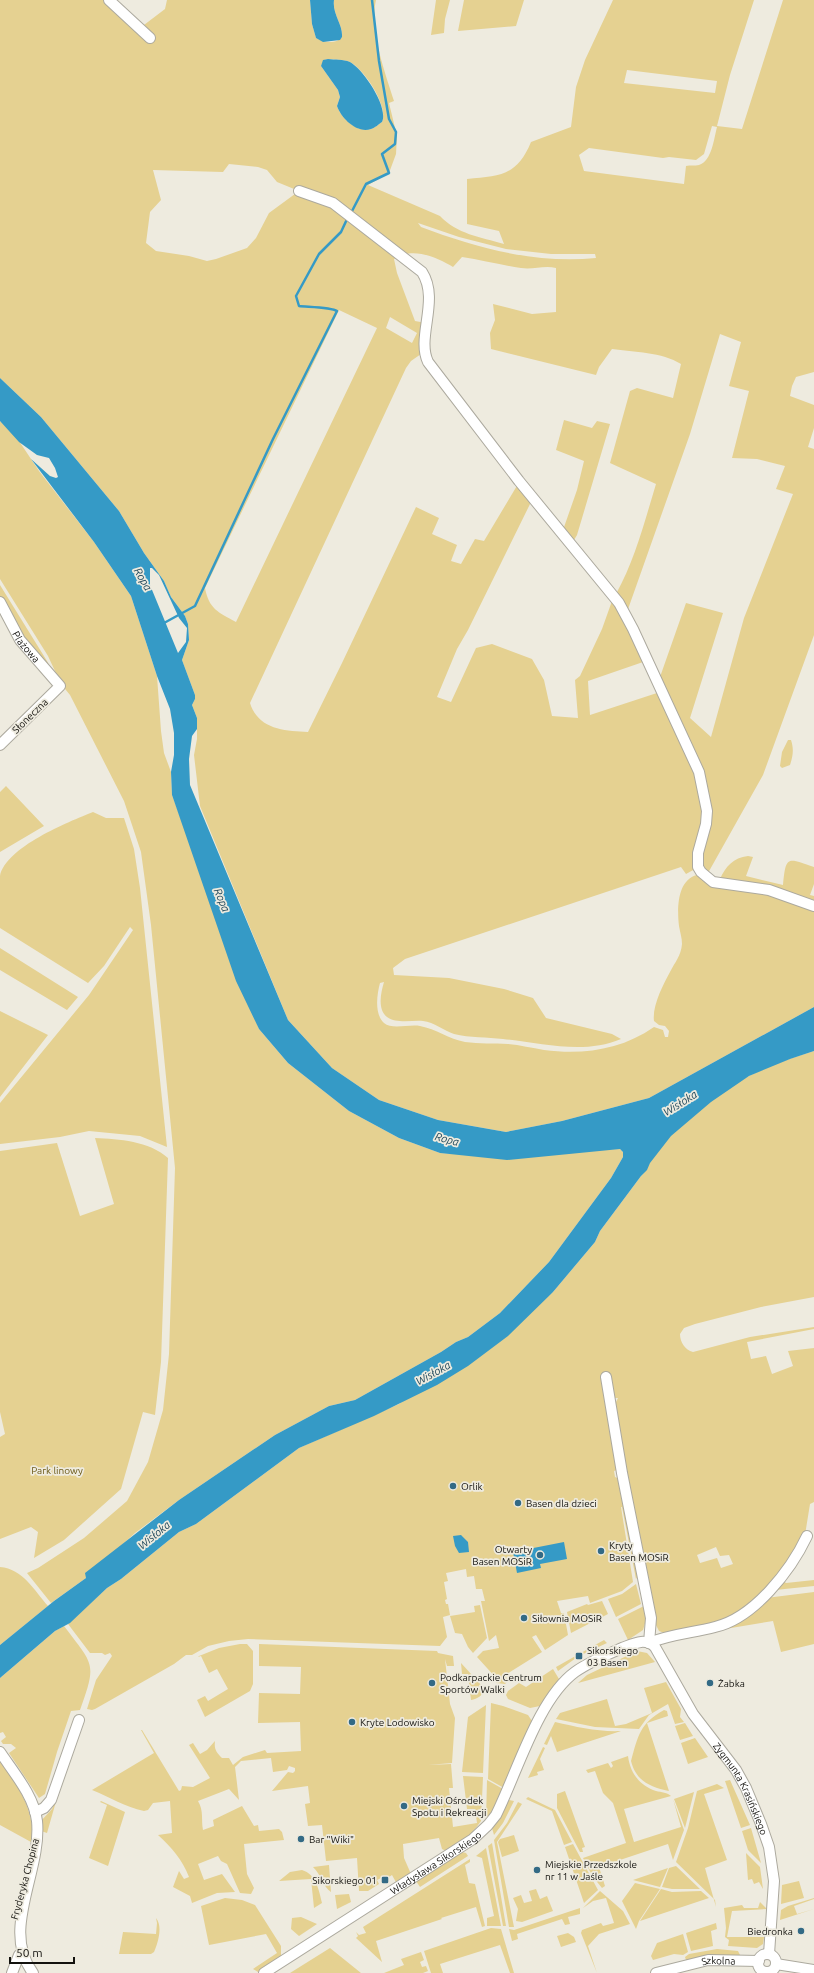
<svg xmlns="http://www.w3.org/2000/svg" width="814" height="1973" viewBox="0 0 814 1973" font-family="Ubuntu,sans-serif">
<rect width="100%" height="100%" fill="#eeebdf"/>
<path fill="#e5d191" fill-rule="evenodd" d="M0,0H105L121,15L140,28L165,9L167,0H310L312,24L316,38C324,42 335,45 342,37C343,24 332,14 334,0H376C369,30 385,72 394,101L389,103L397,136L396,154L389,173L368,185L440,216C457,234 480,237 504,244L499,231L467,224V179C500,176 517,176 531,142L571,127L576,87L585,60L613,0H754L730,75L717,126L742,129L783,0H814V372L796,377L792,386L790,396L814,405V428L808,447L814,449V635L763,775L708,873L703,868L701,861C704,846 710,831 710,816C711,776 676,714 660,677L686,603L723,613L690,718L711,737L744,618L793,494L776,489L785,466L757,459L732,458L749,391L729,386L741,342L720,334L690,434L627,612L616,594C635,560 645,520 656,484L610,463L630,391L637,388L673,398L681,364C662,352 634,352 612,349L599,367L596,375L491,349L490,333L495,320L493,304L532,314L556,312V268C544,265 533,270 521,268C501,265 482,260 462,257L453,267C440,259 419,249 402,255L356,220L353,221L400,257L394,259L397,273L415,321L426,323L421,354L411,361L406,368L250,703C258,729 284,731 308,732L342,663L416,507L439,518L432,534L457,545L451,561L461,564L475,539L484,541L518,484L531,502L468,630L457,649L437,697L451,702L476,648L492,644L532,659L544,680L552,716L578,718L575,680L580,676L602,629L612,601L625,619L646,661L588,681L590,715L660,692L700,787L704,804L703,826L693,859L695,869L686,874L681,867L405,959L393,968L394,975L449,978L504,989L533,998L546,1018L612,1034L621,1039C584,1055 541,1043 503,1039C487,1037 470,1038 454,1034C444,1031 434,1022 423,1021C412,1020 397,1024 387,1017C377,1009 381,992 384,982L380,983C377,994 374,1014 384,1023C392,1030 409,1024 420,1026C436,1029 449,1039 465,1042C479,1044 494,1043 508,1044C520,1045 532,1048 544,1050C583,1055 621,1050 654,1027L663,1030L665,1037H668L669,1031L665,1026L659,1025L654,1021C652,1006 663,985 670,972C675,962 681,956 682,944C682,938 680,932 679,926C677,909 677,880 697,875L714,885L768,894L814,910V1007L649,1098L562,1121L506,1132L438,1120L379,1100L332,1068L288,1020L200,806L194,755L197,739V718L192,705L195,699V695L182,660L189,640L188,624L185,616L171,597L164,581L144,553L119,511L41,417L0,378ZM328,59C335,60 343,59 350,62C364,69 389,106 382,122C379,124 375,128 371,129C357,133 341,118 337,106L340,97L338,90L321,66L324,60ZM627,70L717,81L715,93L624,83ZM712,126L717,127C714,138 712,161 699,165C695,166 690,165 686,166L684,184L584,171L579,155L589,148L663,158L669,157L696,160L704,154ZM229,164L258,167L267,170L277,182L299,191L269,213L256,238L247,248L216,259L207,261L189,256L156,251L146,243L150,212L161,200L153,170L223,172ZM418,223L459,237L506,249L551,254H595L596,258C535,264 477,248 421,227ZM339,310L377,328L236,622C218,612 209,609 205,588ZM390,317L417,333L412,343L386,328Z
M436,0H450L445,19L444,33L431,35Z
M464,0H524L516,26L458,31Z
M564,420L592,428L597,421L610,424L577,535L574,540L571,541L563,530L577,490L584,461L556,450Z
M0,421L15,435L39,471L94,542L131,596L157,676L161,731L164,753L171,772L172,795L259,1029L288,1063L349,1111L399,1138L440,1153L454,1154L620,1149L623,1152V1157L611,1178L549,1262L500,1313L468,1337L456,1342L441,1352L355,1400L329,1406L275,1435L179,1500L135,1533L86,1578L51,1603L27,1573L38,1568L84,1538L127,1501L148,1462L163,1410L169,1354L175,1168L151,925L141,852L124,801L70,695L61,684L48,656L0,579Z
M0,585L47,661L56,680L31,650L0,598Z
M788,740H791C794,749 793,756 790,765L782,768L780,766L782,752Z
M6,786L44,826L0,852V792Z
M93,812L106,818H124L134,849L140,888L167,1147L140,1136L89,1131L60,1137L0,1144V1103L89,995L133,930L130,927L104,966L88,983L0,928C0,914 0,889 0,876C6,847 68,822 93,812Z
M748,856L753,857L746,876L783,885C786,855 787,858 814,867V884L810,895L814,896V902L720,879C726,866 733,858 748,856Z
M0,948L78,997L67,1010L0,970Z
M0,1011L48,1035L0,1097Z
M814,1051V1297L761,1307L695,1324L684,1328L680,1334C680,1342 685,1350 693,1352L750,1337L814,1327V1329L747,1342L751,1359L766,1356L772,1374L793,1366L788,1351L814,1348V1502L810,1504L805,1535L782,1573L752,1604L711,1626L664,1633L659,1631L655,1623L614,1406L618,1398H613L620,1469L614,1471L615,1477L620,1479L639,1574L636,1579L622,1507H621L633,1582L622,1591L590,1603L588,1596L557,1601L561,1613H564L568,1635L545,1650L536,1635L532,1637L542,1652L505,1675L508,1681L505,1684L496,1683L497,1679L477,1657L483,1651L499,1648L496,1635L489,1641L481,1601H485L482,1589H476L474,1576L467,1577L466,1569L446,1573L448,1581L444,1582L447,1599L445,1600L446,1604H448L450,1615L443,1617L447,1637L440,1646L248,1639L229,1641L208,1646L192,1655H186L174,1664L95,1709L92,1710L87,1709L96,1680L112,1656L110,1653L105,1655L102,1653H90L68,1624L107,1588L121,1579L179,1532L196,1524L299,1448L399,1404L553,1292L595,1242L600,1231L641,1176C646,1171 647,1167 650,1162C656,1153 664,1143 671,1135C693,1113 721,1091 749,1076C769,1065 792,1058 814,1051ZM716,1547L720,1556L729,1555L733,1564L721,1568L717,1558L700,1563L697,1555Z
M95,1138C119,1139 149,1141 168,1158L161,1362L155,1415L143,1412L121,1489L64,1540L34,1558L38,1532L31,1527L0,1539V1437L5,1434L0,1412V1151L57,1143L80,1216L114,1204Z
M0,1567C23,1569 34,1590 48,1606L0,1645Z
M782,1580L786,1583L814,1580V1586L775,1590Z
M636,1584L641,1604L616,1617L608,1599L622,1594Z
M814,1592V1644L781,1652L773,1621L713,1631L766,1598Z
M602,1601L608,1614L571,1633L567,1612L587,1604L588,1605Z
M480,1605L487,1638L473,1653L468,1647L462,1634L455,1633L450,1616L475,1612L474,1606Z
M644,1606L646,1620L643,1630L628,1640L618,1619Z
M64,1626C94,1666 97,1662 80,1710L71,1711L57,1752L45,1794L39,1798L9,1753L16,1748L11,1744H3L1,1741L6,1737L3,1732L0,1733V1678L55,1631Z
M604,1640L607,1643L581,1655L580,1654L576,1656V1658L558,1671L556,1667Z
M240,1644H247L253,1651V1684L250,1691L205,1717L197,1700L205,1696L208,1701L228,1689L217,1669L209,1673L201,1656L198,1657L199,1656L219,1648Z
M259,1644L437,1651L438,1653L453,1656L454,1666H447L445,1659L450,1704L455,1718L452,1763L428,1765L451,1764L453,1788H449L453,1827L477,1823L475,1809H467L463,1776L483,1777L481,1821C470,1837 463,1841 446,1851L442,1849L439,1838L403,1844L404,1858L411,1874L397,1884L392,1875L383,1881L381,1878L377,1880L379,1884L368,1891H359L357,1858L326,1861L322,1825L308,1826L305,1804L310,1803L308,1786L272,1791L288,1772L293,1773L295,1771V1768L289,1766L287,1770L273,1772L271,1758L241,1761L235,1767L239,1800L229,1789L198,1801C204,1811 201,1820 203,1830L214,1826L213,1820L242,1806L254,1826L258,1825L259,1831L279,1829L282,1832L284,1840L244,1844L247,1874L254,1888L251,1894L240,1893L227,1864L221,1861L218,1856L198,1864L204,1880L222,1874L235,1892L217,1893L192,1903L190,1896L173,1887L179,1871L184,1879L189,1877C182,1859 172,1848 158,1835L172,1833L170,1801L153,1803L148,1810L144,1811C125,1807 110,1797 92,1790L154,1753L141,1730H142L179,1791L181,1790L182,1786L193,1787L210,1778L189,1745L193,1743L200,1754L207,1750L215,1741C214,1749 216,1752 222,1758H229L233,1765L243,1757L265,1750L267,1753L301,1751L300,1722L258,1723L259,1693L300,1694L301,1667L259,1666Z
M637,1651L647,1653L655,1662L578,1683L587,1675Z
M461,1663L482,1686C484,1696 479,1698 471,1700L468,1674H462Z
M553,1669L559,1679L540,1706L530,1708L508,1699L506,1695L508,1691L519,1683L526,1687Z
M666,1682L681,1709L680,1717L684,1722L675,1724L668,1704L649,1715L639,1729L595,1727L556,1719L560,1713L607,1699L615,1726L626,1724L652,1713L644,1688Z
M491,1703L503,1706L528,1715L532,1721V1727L504,1788L488,1779Z
M486,1705L483,1773L462,1772L468,1717Z
M664,1710L667,1711L668,1716L647,1723L669,1791C650,1787 636,1781 631,1761C638,1736 640,1723 664,1710Z
M555,1722C577,1727 598,1732 621,1731L557,1752L551,1736L547,1745L544,1744Z
M685,1723L693,1736L680,1740L675,1726Z
M695,1738L708,1757L688,1764L681,1743Z
M543,1747L545,1748L540,1759L544,1770L537,1772L538,1775L528,1778Z
M628,1756C630,1773 640,1786 656,1791C661,1792 668,1793 671,1796L624,1809L634,1842L681,1827L673,1799L684,1830L673,1860L668,1844L599,1867L605,1886L602,1888L593,1877L583,1858L626,1843L613,1803L603,1793L595,1771L588,1773L586,1770L608,1763L611,1768L613,1766L611,1762Z
M0,1760C17,1785 30,1802 33,1833L32,1834L31,1842L0,1825Z
M487,1780L503,1789L495,1807L486,1820Z
M730,1780L750,1825L741,1828L725,1781Z
M717,1784L724,1788L704,1794L727,1860L705,1868L716,1907L715,1900L676,1862L688,1828L697,1791Z
M565,1791L585,1847L582,1848L583,1852H580L557,1808V1794Z
M694,1792L685,1828L674,1799Z
M528,1797L555,1810L572,1842L564,1845L552,1811L526,1799Z
M57,1798L47,1833L41,1831V1821L52,1809Z
M509,1800L514,1801L503,1823L494,1835L492,1828Z
M101,1801L125,1812L108,1866L89,1858L107,1805L100,1802Z
M518,1802L522,1804L497,1842L514,1927H509L494,1840L507,1823Z
M751,1828L761,1863L748,1850L742,1831Z
M514,1835L519,1851L502,1857L498,1842L500,1839Z
M492,1843L506,1926H503L488,1846Z
M573,1844L598,1890L584,1903L565,1847Z
M486,1848L501,1926H487V1918L494,1916L482,1858L476,1856Z
M462,1852L466,1853L468,1856L420,1887L416,1881Z
M746,1853L760,1867L763,1889L759,1882L754,1884L752,1879L748,1880Z
M470,1859V1862L465,1865L469,1883L475,1884L485,1926L482,1927L476,1907L441,1918L442,1919L376,1941L382,1962L356,1938L358,1936L356,1932L359,1935L366,1933L363,1927Z
M329,1865L331,1892C323,1887 321,1874 313,1867Z
M676,1866L700,1889H672L662,1887L669,1868Z
M668,1868L660,1887L633,1880Z
M302,1870C316,1874 319,1890 322,1903L314,1908L311,1879L279,1881L290,1872Z
M799,1881L804,1898L781,1904L782,1885Z
M635,1883L660,1889L639,1921L636,1929L622,1901Z
M536,1889L540,1899L547,1896L553,1911L522,1922L516,1921L518,1909L513,1898L521,1895L524,1903L532,1901L529,1891Z
M661,1889L672,1892L701,1891L709,1898L640,1921Z
M600,1891L623,1911L630,1924L599,1934L588,1946L597,1973L581,1933L582,1930L601,1923L603,1926L614,1923L606,1898L593,1901L583,1908Z
M349,1894L351,1902L337,1909L335,1895Z
M225,1898L242,1900L255,1905L281,1946V1957L258,1972L253,1969L277,1953L266,1934L209,1945L201,1906Z
M814,1898V1899L794,1906L797,1914L814,1909L780,1920L781,1910L788,1906Z
M760,1902L767,1909L732,1911L727,1937H764L763,1944L757,1948L728,1946L729,1940L725,1937L726,1928L724,1908L742,1905L744,1908H758Z
M580,1908V1914L568,1917L570,1924L565,1925L562,1919L517,1934L518,1939L512,1941L509,1929L514,1930Z
M301,1917L317,1924L299,1936L291,1929L292,1918Z
M156,1918C163,1926 158,1943 154,1952L151,1954H119L123,1932L156,1934L157,1923Z
M716,1923L717,1929L711,1931L713,1946L691,1951L686,1933Z
M491,1928L501,1929L514,1973H510L500,1945L440,1964L443,1973H431L424,1951Z
M568,1933L574,1937L576,1942L561,1947L557,1936Z
M683,1934L688,1952L683,1955L674,1954L653,1960L651,1956L657,1943Z
M330,1948L361,1973H290Z
M717,1949L738,1951L740,1955H714L686,1960L685,1957L689,1954Z
M421,1952L424,1960L420,1962L422,1967L426,1966L428,1971L423,1973H384L404,1965L401,1959Z"/>
<path fill="#359ac6" fill-rule="evenodd" d="M310,0H334C332,14 343,24 342,37L340,40L323,42L316,38L312,24Z
M328,59C335,60 343,59 350,62C363,69 389,107 382,122C379,124 375,128 371,129C357,134 341,118 337,106L340,97L338,90L321,66L323,60Z
M0,378L41,417L119,511L144,553L164,581L171,597L185,616L188,624L189,640L182,660L195,695V699L192,705L197,718V729L192,736L189,759L190,785L288,1020L332,1068L379,1100L438,1120L506,1132L562,1121L649,1098L814,1007V1051L790,1059L749,1076L711,1102L671,1136L650,1163L647,1170L641,1176L600,1231L595,1242L553,1292L508,1336L468,1366L437,1385L374,1416L299,1448L196,1524L179,1532L121,1579L107,1588L70,1623L55,1631L0,1678V1645L54,1601L86,1578L85,1573L179,1500L275,1435L329,1406L355,1400L441,1352L456,1342L468,1337L500,1313L549,1262L611,1178L623,1157V1152L620,1149L507,1160L440,1153L399,1138L349,1111L288,1063L259,1029L236,981L172,795L171,772L174,755V733L170,709L157,676L131,596L94,542L31,459L50,476L56,478L58,477L55,468L49,458L37,455L19,442L0,421ZM150,568H152L159,575L179,618L187,628L186,642L178,653L150,585Z
M461,1535L468,1542L469,1552L459,1553L455,1546L453,1536Z
M564,1542L567,1559L540,1564L541,1568L517,1573L513,1552Z"/>
<g fill="none" stroke-linecap="round" stroke-linejoin="round">
<path stroke="#359ac6" stroke-width="2.5" d="M351,213L366,184L389,173L382,154L395,144L396,132L389,119L379,61L372,0
M164,623L195,606L273,439L337,311C331,307 308,307 299,306L296,296L319,254L341,232L348,217"/>
<defs>
<g id="minor">
<path d="M109,0L150,38"/>
<path d="M299,191L333,203L422,272C440,300 416,337 428,362L519,481L619,603L633,629L699,772L707,811L706,824L698,853V867L701,872L713,882L769,890L814,906"/>
<path id="s1" d="M0,602L20,640L60,686L0,745"/>
<path d="M606,1377L622,1473L651,1618L649,1643"/>
<path d="M649,1643C671,1634 693,1633 715,1627C754,1618 791,1570 807,1536"/>
<path d="M0,1752C14,1773 34,1796 37,1821C42,1872 0,1930 33,1973"/>
<path d="M35,1812L44,1808L51,1800L79,1720"/>
<circle cx="767" cy="1963" r="9"/>
<path d="M776,1964L814,1970"/>
<path d="M12,1973L19,1955"/>
<path id="s2" d="M264,1973L473,1839L488,1825L496,1815C517,1773 538,1699 575,1672C589,1662 606,1655 622,1648C633,1644 645,1637 655,1647L693,1714L736,1770L746,1788L761,1824L769,1847L774,1881L769,1954"/>
<path id="s3" d="M656,1973L708,1960L759,1961"/>
</g>
</defs>
<use href="#minor" stroke="#aca99e" stroke-width="12"/>
<use href="#minor" stroke="#fff" stroke-width="10"/>
</g>
<g fill="#336a85" stroke="#eeebdf" stroke-width="1.5">
<circle cx="453" cy="1486" r="4"/>
<circle cx="518" cy="1503" r="4"/>
<circle cx="601" cy="1551" r="4"/>
<circle cx="540" cy="1555" r="4"/>
<circle cx="524" cy="1618" r="4"/>
<rect x="575" y="1652" width="8" height="8" rx="2"/>
<circle cx="432" cy="1683" r="4"/>
<circle cx="710" cy="1683" r="4"/>
<circle cx="352" cy="1722" r="4"/>
<circle cx="404" cy="1806" r="4"/>
<circle cx="301" cy="1839" r="4"/>
<circle cx="537" cy="1870" r="4"/>
<rect x="381" y="1876" width="8" height="8" rx="2"/>
<circle cx="801" cy="1931" r="4"/>
</g>
<g text-anchor="middle" dominant-baseline="central" stroke-width="3.5" stroke-linejoin="round" paint-order="stroke">
<g font-size="10" fill="#13120e" stroke="#eeebdf">
<text stroke="none"><textPath href="#s1" startOffset="52">Plażowa</textPath></text>
<text transform="translate(30 716) rotate(-44)">Słoneczna</text>
<text stroke="none"><textPath href="#s2" startOffset="701">Zygmunta Krasińskiego</textPath></text>
<text stroke="none"><textPath href="#s2" startOffset="204">Władysława Sikorskiego</textPath></text>
<text transform="translate(25 1879) rotate(-75)">Fryderyka Chopina</text>
<text stroke="none"><textPath href="#s3" startOffset="64">Szkolna</textPath></text>
</g>
<g font-size="10" fill="#685613" stroke="#eeebdf">
<text x="57" y="1470">Park linowy</text>
</g>
<g font-size="10" fill="#13120e" stroke="#eeebdf" text-anchor="start">
<text x="461" y="1486">Orlik</text>
<text x="526" y="1503">Basen dla dzieci</text>
<text x="609" y="1545">Kryty<tspan x="609" dy="12">Basen MOSiR</tspan></text>
<text x="532" y="1549" text-anchor="end">Otwarty<tspan x="532" dy="12">Basen MOSiR</tspan></text>
<text x="532" y="1618">Siłownia MOSiR</text>
<text x="587" y="1650">Sikorskiego<tspan x="587" dy="12">03 Basen</tspan></text>
<text x="440" y="1677">Podkarpackie Centrum<tspan x="440" dy="12">Sportów Walki</tspan></text>
<text x="718" y="1683">Żabka</text>
<text x="360" y="1722">Kryte Lodowisko</text>
<text x="412" y="1800">Miejski Ośrodek<tspan x="412" dy="12">Spotu i Rekreacji</tspan></text>
<text x="309" y="1839">Bar "Wiki"</text>
<text x="545" y="1864">Miejskie Przedszkole<tspan x="545" dy="12">nr 11 w Jaśle</tspan></text>
<text x="377" y="1880" text-anchor="end">Sikorskiego 01</text>
<text x="793" y="1931" text-anchor="end">Biedronka</text>
</g>
<g font-size="11" font-style="italic" fill="#1d465a" stroke="#eeebdf">
<text transform="translate(143 579) rotate(60)">Ropa</text>
<text transform="translate(222 900) rotate(67)">Ropa</text>
<text transform="translate(680 1103) rotate(-32)">Wisłoka</text>
<text transform="translate(447 1139) rotate(15)">Ropa</text>
<text transform="translate(433 1373) rotate(-29)">Wisłoka</text>
<text transform="translate(154 1535) rotate(-39)">Wisłoka</text>
</g>
</g>
<path d="M10 1957v6h64v-6" fill="none" stroke="#13120e" stroke-width="2"/>
<text x="16" y="1957" font-size="12" fill="#13120e" stroke="#eeebdf" stroke-width="3" paint-order="stroke">50 m</text>
</svg>
